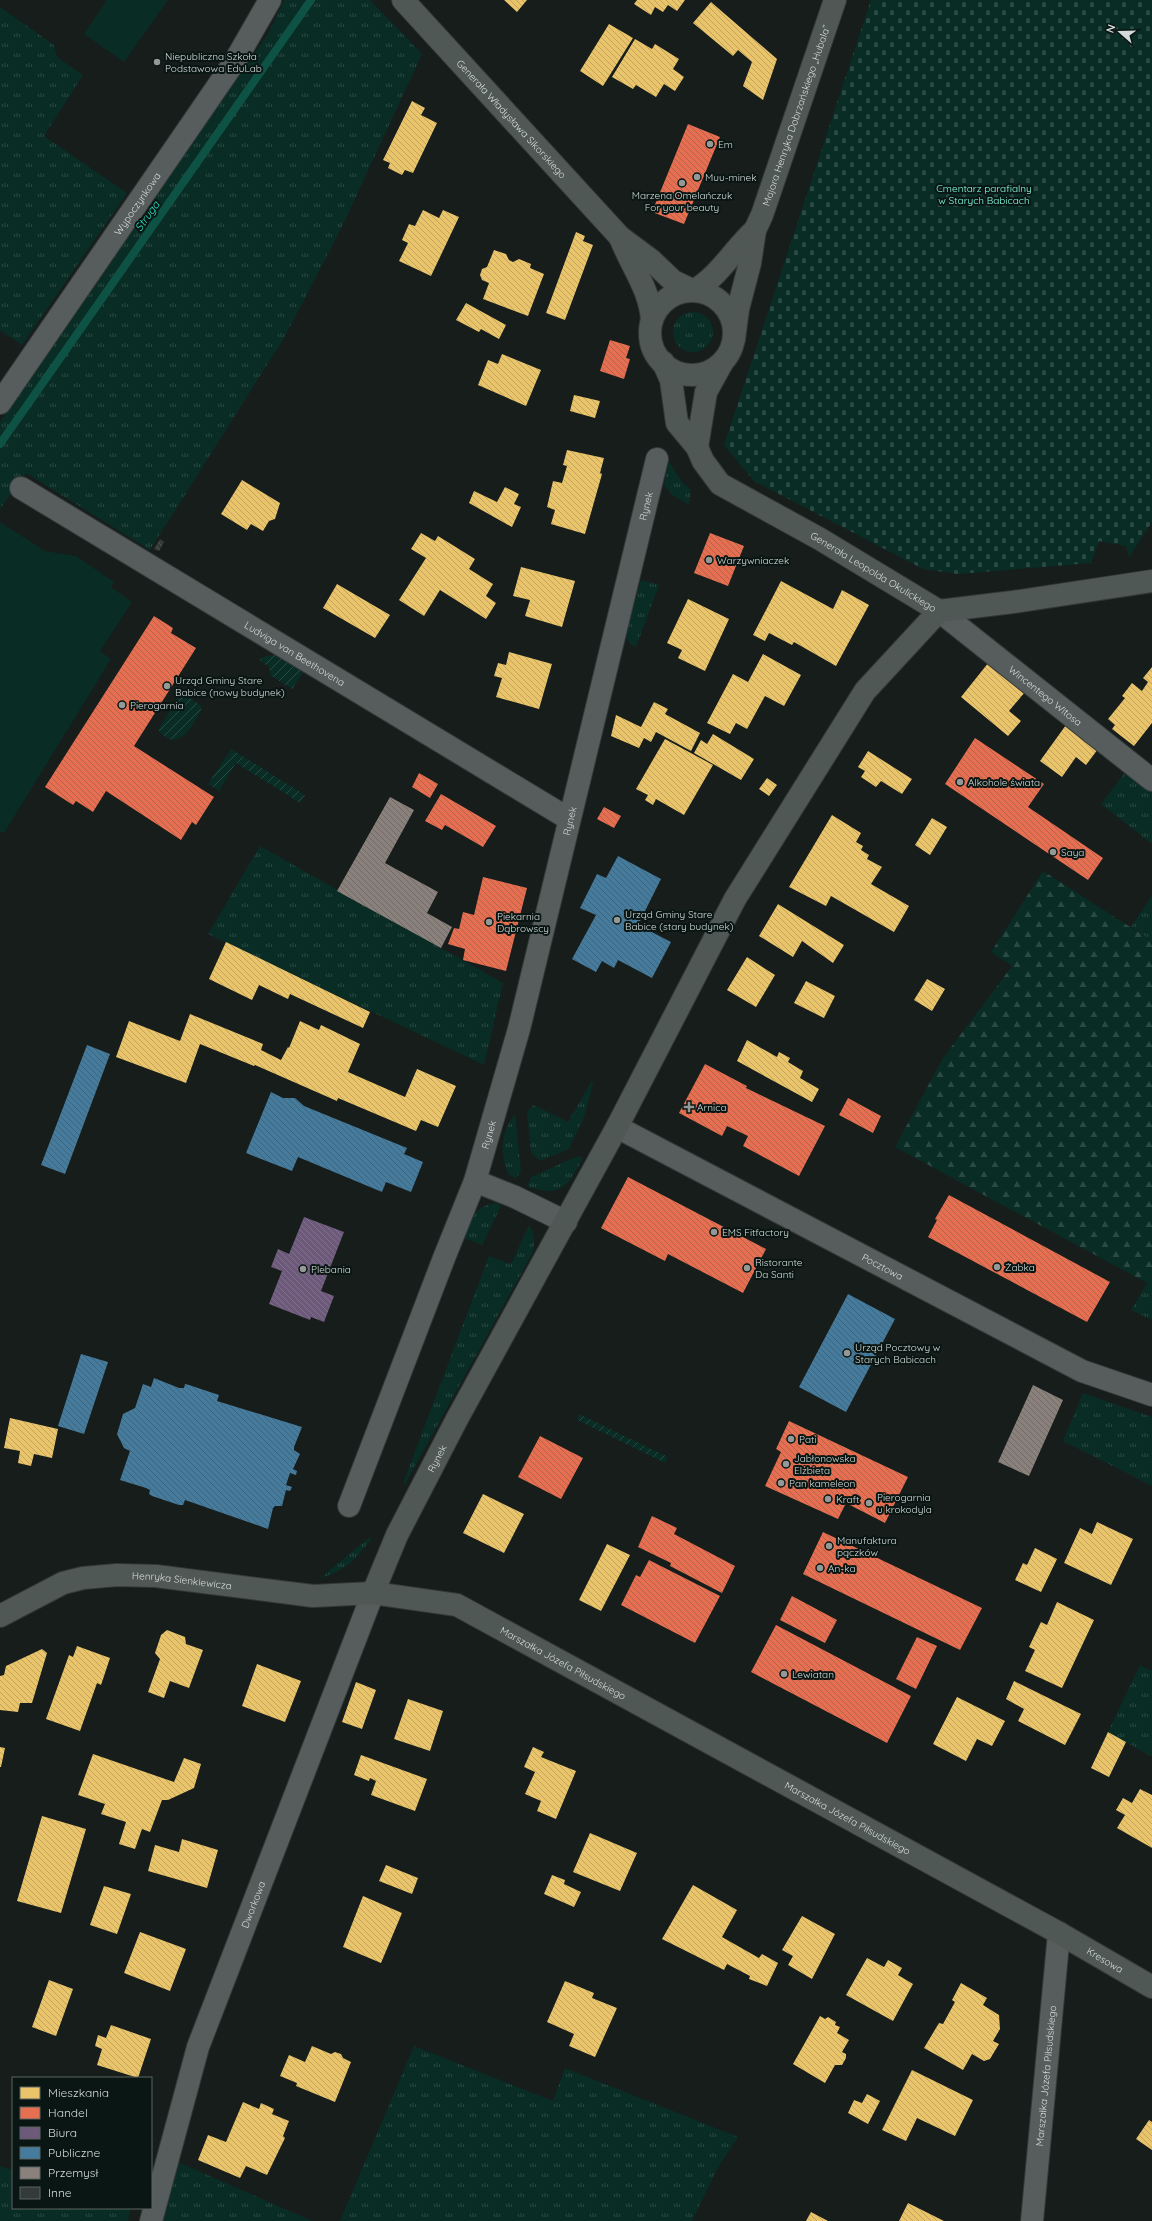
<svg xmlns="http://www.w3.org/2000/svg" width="1152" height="2221" viewBox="0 0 1152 2221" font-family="Quicksand,sans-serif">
<defs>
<pattern id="grass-tufts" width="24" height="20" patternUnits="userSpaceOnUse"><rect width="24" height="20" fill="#092c25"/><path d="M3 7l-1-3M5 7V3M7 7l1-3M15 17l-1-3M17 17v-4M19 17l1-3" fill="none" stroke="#2c4a44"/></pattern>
<pattern id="forest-firs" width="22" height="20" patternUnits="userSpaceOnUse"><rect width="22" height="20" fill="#092c25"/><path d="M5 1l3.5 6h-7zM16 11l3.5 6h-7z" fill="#2c4a44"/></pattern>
<pattern id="cemetery-stones" width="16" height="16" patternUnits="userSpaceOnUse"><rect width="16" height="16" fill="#092c25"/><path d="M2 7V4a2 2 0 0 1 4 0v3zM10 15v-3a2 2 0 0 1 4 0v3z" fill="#2c4a44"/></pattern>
<pattern id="garden-furrows" width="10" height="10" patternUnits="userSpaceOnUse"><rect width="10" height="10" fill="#092c25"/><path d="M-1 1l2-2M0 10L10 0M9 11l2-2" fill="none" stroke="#2c4a44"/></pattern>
<pattern id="homes-back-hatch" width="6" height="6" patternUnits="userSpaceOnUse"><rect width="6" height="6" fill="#e9c46a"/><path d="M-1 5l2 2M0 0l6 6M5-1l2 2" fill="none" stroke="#bfa460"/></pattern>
<pattern id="shops-back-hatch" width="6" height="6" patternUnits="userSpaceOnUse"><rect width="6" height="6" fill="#e76f51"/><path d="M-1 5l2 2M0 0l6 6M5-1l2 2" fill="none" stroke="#b5624c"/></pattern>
<pattern id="offices-back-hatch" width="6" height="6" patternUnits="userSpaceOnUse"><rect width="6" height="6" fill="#6d597a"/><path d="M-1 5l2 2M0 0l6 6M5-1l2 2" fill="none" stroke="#81708c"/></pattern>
<pattern id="public-back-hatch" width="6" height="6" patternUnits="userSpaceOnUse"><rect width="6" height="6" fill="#457b9d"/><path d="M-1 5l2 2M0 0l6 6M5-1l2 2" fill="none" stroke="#436478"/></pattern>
<pattern id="industry-back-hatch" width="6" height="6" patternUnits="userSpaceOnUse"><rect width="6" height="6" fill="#8a817c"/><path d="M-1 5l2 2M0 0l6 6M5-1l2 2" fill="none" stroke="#706b67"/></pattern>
<pattern id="building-back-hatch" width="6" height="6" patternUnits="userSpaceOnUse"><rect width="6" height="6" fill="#333a38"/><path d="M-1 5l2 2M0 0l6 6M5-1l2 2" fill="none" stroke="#505654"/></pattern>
</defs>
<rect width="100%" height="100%" fill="#161d1b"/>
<path fill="url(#grass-tufts)" d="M284,0H370L422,54L341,229L284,338L150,550L26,473L0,509V422L42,357L268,34Z
M0,7L54,45L57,57L83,75L44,136L127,193L22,345L0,330Z
M673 332a20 20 0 1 1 40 0a20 20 0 1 1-40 0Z
M668,460L682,482L691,490L689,505L672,495L664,485Z
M641,580L659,585L636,647L629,643L625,633Z
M1127,770L1152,790V844L1101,804Z
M260,846L503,983L484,1065L208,934Z
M1152,895V941L1131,927Z
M592,1080L593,1084L584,1117L569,1149L540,1161L531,1153L527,1112L533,1105L568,1122Z
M515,1114L521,1171L516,1179L508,1174C500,1152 500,1133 515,1114Z
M578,1156L583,1158C568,1186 561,1199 527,1186L531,1177Z
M496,1203L501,1206L482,1245L462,1237C469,1219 475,1206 496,1203Z
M529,1225C536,1235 535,1242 532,1254L405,1484L403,1483L489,1256L511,1264Z
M1152,1275V1320L1131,1310Z
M1083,1393L1152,1417V1486L1063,1441Z
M370,1537L371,1539C355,1560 346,1571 320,1578Z
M1140,1665L1152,1671V1757L1108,1732Z
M414,2046L553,2101L565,2068L738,2137L717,2169L692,2221H340Z
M178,2162L312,2221H162Z
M0,2166L13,2170V2208H131L128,2221H0Z"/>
<path fill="url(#forest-firs)" d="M1043,871L1152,941V1275L1147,1283L895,1147L943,1058L1012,966L991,952Z"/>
<path fill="url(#cemetery-stones)" d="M871,0H1152V522L1129,557L1126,546L1099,541L1091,563L958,574L923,569L754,481L724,445Z"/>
<path fill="#092c25" d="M107,0H168L124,62L84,34Z
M0,522L45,551L76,556L114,582L111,587L132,602L100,651L111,659L4,833L0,832Z"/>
<path fill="url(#garden-furrows)" d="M274,655L304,671L292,689L270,675L269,667L259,660L266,656Z
M179,696L192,699L201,706V711C191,728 178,754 158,730Z
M231,749L305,795L300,803L236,763L219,791L208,784Z
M579,1414L668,1457L665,1463L577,1420Z"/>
<path fill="url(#homes-back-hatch)" d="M504,0H527L517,12Z
M637,0H685L677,11L668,5L663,12L655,7L651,15L634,4Z
M711,2L777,59L763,100L743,86L752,62L738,50L733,56L693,23Z
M609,24L633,38L603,86L580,71Z
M635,39L652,49L655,44L679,59L673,69L684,77L675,91L664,84L656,97L636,85L633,89L612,77Z
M412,101L425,108L421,115L437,123L413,173L405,170L402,175L388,168L390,163L383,160Z
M423,210L439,218L443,210L459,217L431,276L399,261L408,243L402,240L409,224L415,226Z
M576,232L585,236L583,241L593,245L565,320L546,313Z
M494,250L506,254L509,260L513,262L519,259L531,264L530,268L544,274L528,316L483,299L489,283L482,280L480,275L482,269L487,267Z
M466,303L506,325L499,339L481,329L479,332L456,320Z
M502,354L541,370L526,406L478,385L488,360L498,364Z
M574,395L600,401L595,418L570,411Z
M567,450L604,458L600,473L602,474L585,534L551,524L555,510L547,507L553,481L562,483L567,466L563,465Z
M242,480L280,503L275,519L269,521L263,531L251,524L247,530L221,514Z
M505,487L519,494L514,504L521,507L512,527L469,503L474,491L497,502Z
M421,533L435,541L438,536L475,559L469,569L493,584L486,596L496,603L486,619L440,590L424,616L399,600L426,558L411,549Z
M521,567L575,581L562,627L525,616L530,600L513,596Z
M781,581L833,609L842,590L869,605L836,666L794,642L792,645L769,633L765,641L753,635Z
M337,584L390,615L375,638L323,608Z
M688,599L729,619L705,671L678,658L682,650L667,643Z
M509,652L552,664L539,709L496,697L502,678L494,676L498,663L506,665Z
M763,654L801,675L784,706L765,696L747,729L736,723L730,734L707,723L733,674L748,682Z
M989,662L1025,692L1009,711L1021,721L1008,736L961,697Z
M1152,667V723L1134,746L1112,729L1115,725L1108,719L1125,698L1122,696L1132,683L1142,691L1148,682L1143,678Z
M654,702L668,709L665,714L700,733L691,751L656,732L651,742L644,738L639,748L611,736L616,715L641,727Z
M1066,725L1098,749L1086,765L1076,757L1062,777L1040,761Z
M713,734L754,759L741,780L694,753L701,740L707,744Z
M665,739L713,765L684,815L656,799L653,805L645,800L648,795L636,789Z
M868,751L912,779L902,794L881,781L876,787L861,777L865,771L858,767Z
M767,778L777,785L769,796L759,789Z
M832,815L861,833L856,842L863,846L861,850L869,855L867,859L882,867L871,884L909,906L894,932L831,896L826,906L789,887Z
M932,818L947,827L930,855L915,845Z
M778,904L844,945L833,963L802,941L793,957L759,936Z
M226,942L370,1012L363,1028L290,994L288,999L259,985L252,1000L209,979Z
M747,957L775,975L756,1007L727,990Z
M927,979L945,989L932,1011L914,1000Z
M806,981L835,996L824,1018L794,1003Z
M190,1014L263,1044L261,1050L281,1060L288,1047L289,1048L300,1021L319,1030L321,1025L360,1044L348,1072L405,1097L417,1069L456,1086L438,1127L421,1120L416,1131L338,1098L337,1101L255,1065L254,1066L200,1044L186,1083L116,1057L129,1021L180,1041Z
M747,1040L777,1057L779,1052L790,1058L788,1062L803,1071L800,1078L819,1089L812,1102L737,1061Z
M10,1418L58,1429L52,1458L34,1454L31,1466L18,1463L20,1451L4,1448Z
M483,1494L524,1514L504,1553L463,1533Z
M1097,1522L1133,1539L1111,1585L1064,1563L1080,1528L1092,1534Z
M607,1544L630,1555L601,1611L579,1600Z
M1035,1548L1057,1559L1041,1592L1015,1580L1023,1563L1027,1565Z
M1057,1602L1094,1620L1062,1688L1025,1671L1035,1650L1029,1647L1041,1622L1047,1625Z
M167,1630L185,1637L186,1644L203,1650L189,1688L170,1681L164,1698L148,1692L160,1659L155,1653L161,1635Z
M77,1646L110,1658L101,1685L97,1683L80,1731L46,1719L69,1655L73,1657Z
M42,1649L47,1653L32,1703H20L18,1712L0,1710V1676L4,1675L6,1666Z
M257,1664L301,1681L285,1722L242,1706Z
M1014,1681L1081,1714L1065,1745L1018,1721L1024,1709L1006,1699Z
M356,1682L376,1690L362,1729L342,1722Z
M957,1697L1005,1721L992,1746L977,1739L966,1761L933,1744Z
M408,1699L443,1711L430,1751L394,1739Z
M1108,1732L1126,1742L1109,1777L1091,1768Z
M0,1747L5,1748L1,1767H0Z
M533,1747L544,1752L541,1757L576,1771L556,1819L537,1811L541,1801L525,1794L535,1772L524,1767Z
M93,1754L174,1782L184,1758L201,1764L194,1788L168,1800H162L150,1832L142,1829L135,1849L119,1844L126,1822L101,1814L105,1804L78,1795Z
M361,1755L427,1779L415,1811L371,1795L376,1781L370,1778L369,1781L354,1775Z
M1140,1789L1152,1795V1848L1117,1828L1125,1815L1116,1810L1123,1798L1132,1803Z
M42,1816L86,1829L61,1913L17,1901Z
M590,1833L637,1853L620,1891L573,1872Z
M182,1839L218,1850L207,1888L148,1871L155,1845L179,1852Z
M386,1865L418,1878L412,1894L379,1881Z
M552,1875L565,1880L564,1884L581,1892L574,1907L544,1894Z
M693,1885L737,1910L722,1937L759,1958L762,1954L778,1963L767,1986L749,1979L750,1976L727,1964L724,1970L662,1939Z
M104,1886L131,1894L117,1934L90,1925Z
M363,1896L402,1913L381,1963L343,1947Z
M802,1916L835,1934L812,1979L788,1965L793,1956L782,1950Z
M140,1932L186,1949L170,1991L124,1973Z
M867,1958L884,1967L888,1960L902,1968L898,1975L913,1984L893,2021L846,1995Z
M49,1980L73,1989L56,2036L32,2027Z
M565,1981L594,1993L592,1998L617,2008L595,2057L569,2046L574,2034L547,2022Z
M961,1983L987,1998L983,2005L999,2015L1000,2029L993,2041L999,2044L990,2059L984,2061L972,2054L963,2070L924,2048L939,2023L943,2024L955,2002L952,2000Z
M820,2016L825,2019L828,2017L836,2022L835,2025L840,2027L837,2033L849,2040L842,2052L846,2054V2058L842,2065H835L825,2083L793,2064Z
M111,2025L151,2039L138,2078L97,2065L102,2049L95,2046L98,2035L106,2038Z
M312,2046L331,2054L335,2052L341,2054L343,2058L351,2062L335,2102L296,2086L297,2083L280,2076L289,2055L305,2062Z
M912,2070L973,2100L955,2136L917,2118L906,2141L882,2130Z
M867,2094L880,2101L868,2124L848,2113L854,2100L862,2103Z
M243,2102L259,2109L261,2103L274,2109L272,2114L289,2121L283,2136L285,2138L267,2175L246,2166L240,2178L198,2160L208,2135L226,2142Z
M1149,2120L1152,2122V2150L1136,2139Z
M908,2203L944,2221H899Z
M811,2212L828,2221H806Z"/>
<path fill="url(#shops-back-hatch)" d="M688,124L720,137L684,224L652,212Z
M610,340L630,346L626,358L630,359L624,379L600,371Z
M710,533L744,546L728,586L694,573Z
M154,616L173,628L171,633L196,648L134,746L214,797L196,825L192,822L181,840L106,791L93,812L76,801L73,805L45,787Z
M975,738L1044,784L1028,807L1103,858L1088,880L945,784Z
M419,773L438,784L430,798L412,787Z
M441,794L496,826L483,847L445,825L442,830L425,821Z
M604,807L621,816L614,828L597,819Z
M483,877L527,888L506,971L463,960L465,949L448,944L454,928L459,929L463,912L474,915Z
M705,1064L747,1086L746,1088L825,1126L799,1176L743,1146L748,1136L727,1126L722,1136L679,1113Z
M848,1098L881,1116L873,1133L839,1115Z
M628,1177L766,1249L743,1293L668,1254L665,1261L601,1228Z
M949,1195L1110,1282L1087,1322L928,1237L937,1220L935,1219Z
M789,1421L908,1477L885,1523L846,1503L838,1519L765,1486L781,1452L776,1449Z
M540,1436L583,1458L561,1499L518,1477Z
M652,1516L677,1528L674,1534L735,1566L722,1593L670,1566L671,1563L638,1547Z
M823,1532L982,1608L960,1650L803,1574Z
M649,1560L720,1596L695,1643L621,1605L636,1575L640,1577Z
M792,1596L837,1620L825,1643L780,1620Z
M776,1625L911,1696L887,1743L751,1672Z
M917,1637L937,1646L916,1689L896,1679Z"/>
<path fill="url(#offices-back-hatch)" d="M304,1217L344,1232L321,1291L334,1296L324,1322L311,1317L310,1320L269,1304L282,1271L271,1267L278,1249L289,1254Z"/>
<path fill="url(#public-back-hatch)" d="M618,856L661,879L638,925L671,942L652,978L618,960L614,968L602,961L596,972L572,959L596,915L580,908L597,874L606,878Z
M87,1045L110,1054L65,1174L41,1165Z
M271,1092L283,1098H295L304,1106L407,1148L404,1154L423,1162L411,1192L386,1182L382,1192L298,1157L292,1171L246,1153Z
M848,1294L895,1319L846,1412L799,1387Z
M81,1354L108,1362L84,1434L58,1426Z
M154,1378L179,1388H184L185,1384L189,1385L219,1395L217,1401L302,1427L294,1447V1450L300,1454L293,1469L297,1471L296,1475L290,1473L286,1485L292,1487L290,1491L286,1490L282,1506H275L273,1508L268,1529L185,1500L183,1505H179L152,1496L149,1494L150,1490L146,1488L120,1480L130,1451L124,1448L117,1434L123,1414L135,1408L143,1384L151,1387Z"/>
<path fill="url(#industry-back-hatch)" d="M390,797L414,810L385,863L438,892L427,913L452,927L441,948L337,891Z
M1033,1385L1063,1400L1029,1476L998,1462Z"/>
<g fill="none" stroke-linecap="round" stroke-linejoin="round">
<path stroke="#0e5245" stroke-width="8" d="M0,444L311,0"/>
</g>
<path fill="url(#building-back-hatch)" d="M160,539L164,542L159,551L154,549Z"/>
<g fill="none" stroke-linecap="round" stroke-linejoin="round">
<defs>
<g id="street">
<path id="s1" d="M0,403L235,61L270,0"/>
<path id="s2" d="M21,488L569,819"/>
<path id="s3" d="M939,611L1152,780"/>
<path id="s4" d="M617,1127L1082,1371L1152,1395"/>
<path d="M475,1181L515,1197L566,1222"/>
<path id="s5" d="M349,1506L444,1258L475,1181L519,1029L657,459"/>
<path id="s6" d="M151,2221L198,2047L373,1593"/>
<path id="s7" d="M1032,2221L1059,1933"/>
</g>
<g id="secondary">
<path id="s8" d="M403,0L620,237L651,260L673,281L692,290"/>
<path d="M620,237C631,266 650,289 652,320"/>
<path d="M695,290C720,275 734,249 755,230"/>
<circle cx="692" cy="333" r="42"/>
<path id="s9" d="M734,339L738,309L750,263L755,230L762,215L835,0"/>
<path id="s10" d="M663,362L671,380L677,423L697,447L703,461L720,484L820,539L939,611L1013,602L1152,581"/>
<path d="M697,447L706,392L722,363"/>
<path id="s11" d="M373,1593L397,1535L457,1419L617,1127L735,899L865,691L939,611"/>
<path id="s12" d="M0,1616L63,1583L83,1578L117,1575L156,1576L313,1596L373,1593L457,1605L1059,1933L1152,1987"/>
</g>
</defs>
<use href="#street" stroke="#343938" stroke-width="24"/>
<use href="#secondary" stroke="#343938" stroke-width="24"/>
<use href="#street" stroke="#575d5c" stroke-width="22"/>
<use href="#secondary" stroke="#505856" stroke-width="22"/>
</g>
<g fill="#929997" stroke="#0a1613" stroke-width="1.5">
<circle cx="157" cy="62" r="4"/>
<circle cx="710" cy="144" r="4"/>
<circle cx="697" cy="177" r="4"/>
<circle cx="682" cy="183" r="4"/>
<circle cx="709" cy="560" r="4"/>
<circle cx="167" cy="686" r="4"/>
<circle cx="122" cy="705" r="4"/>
<circle cx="960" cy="782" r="4"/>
<circle cx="1053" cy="852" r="4"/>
<circle cx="617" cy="920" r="4"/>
<circle cx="489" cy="922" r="4"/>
<path d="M687 1101h4v4h4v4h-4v4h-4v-4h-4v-4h4z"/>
<circle cx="714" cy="1232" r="4"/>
<circle cx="997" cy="1267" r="4"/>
<circle cx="747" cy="1268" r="4"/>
<circle cx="303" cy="1269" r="4"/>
<circle cx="847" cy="1353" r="4"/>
<circle cx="791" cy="1439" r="4"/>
<circle cx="786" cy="1464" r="4"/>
<circle cx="781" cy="1483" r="4"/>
<circle cx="828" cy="1499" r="4"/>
<circle cx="869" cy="1503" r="4"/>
<circle cx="829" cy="1546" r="4"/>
<circle cx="820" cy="1568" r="4"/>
<circle cx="784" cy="1674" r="4"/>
</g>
<g text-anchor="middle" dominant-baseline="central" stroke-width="4" stroke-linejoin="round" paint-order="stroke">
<g font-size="10" fill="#d4dcda" stroke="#0a1613" text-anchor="start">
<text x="165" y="56">Niepubliczna Szkoła<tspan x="165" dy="12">Podstawowa EduLab</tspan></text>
<text x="718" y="144">Em</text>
<text x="705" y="177">Muu-minek</text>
<text x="682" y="195" text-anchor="middle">Marzena Omelańczuk<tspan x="682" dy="12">For your beauty</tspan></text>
<text x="717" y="560">Warzywniaczek</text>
<text x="175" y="680">Urząd Gminy Stare<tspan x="175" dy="12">Babice (nowy budynek)</tspan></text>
<text x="130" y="705">Pierogarnia</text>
<text x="968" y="782">Alkohole świata</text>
<text x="1061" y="852">Saya</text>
<text x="625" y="914">Urząd Gminy Stare<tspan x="625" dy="12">Babice (stary budynek)</tspan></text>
<text x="497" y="916">Piekarnia<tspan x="497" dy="12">Dąbrowscy</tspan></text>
<text x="697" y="1107">Arnica</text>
<text x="722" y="1232">EMS Fitfactory</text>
<text x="755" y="1262">Ristorante<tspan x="755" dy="12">Da Santi</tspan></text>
<text x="1005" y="1267">Żabka</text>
<text x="311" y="1269">Plebania</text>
<text x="855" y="1347">Urząd Pocztowy w<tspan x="855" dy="12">Starych Babicach</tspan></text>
<text x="799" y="1439">Pati</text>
<text x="794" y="1458">Jabłonowska<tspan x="794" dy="12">Elżbieta</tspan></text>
<text x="789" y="1483">Pan kameleon</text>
<text x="877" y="1497">Pierogarnia<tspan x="877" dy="12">u krokodyla</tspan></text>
<text x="836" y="1499">Kraft</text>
<text x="837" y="1540">Manufaktura<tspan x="837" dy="12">pączków</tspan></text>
<text x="828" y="1568">An-ka</text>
<text x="792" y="1674">Lewiatan</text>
</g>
<g font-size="10" fill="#d4dcda" stroke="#0a1613">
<text stroke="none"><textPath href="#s9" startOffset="233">Majora Henryka Dobrzańskiego „Hubala”</textPath></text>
<text stroke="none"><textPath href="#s8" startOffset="161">Generała Władysława Sikorskiego</textPath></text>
<text stroke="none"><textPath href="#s1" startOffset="242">Wypoczynkowa</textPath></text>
<text stroke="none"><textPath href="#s5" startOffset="1045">Rynek</textPath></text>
<text stroke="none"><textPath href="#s10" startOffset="315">Generała Leopolda Okulickiego</textPath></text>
<text stroke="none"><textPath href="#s2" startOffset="320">Ludviga van Beethovena</textPath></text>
<text stroke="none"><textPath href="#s3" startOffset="136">Wincentego Witosa</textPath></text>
<text stroke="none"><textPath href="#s5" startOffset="721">Rynek</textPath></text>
<text stroke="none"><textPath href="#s5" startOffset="397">Rynek</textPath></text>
<text stroke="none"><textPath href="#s4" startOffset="300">Pocztowa</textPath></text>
<text stroke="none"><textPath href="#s11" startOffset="149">Rynek</textPath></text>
<text stroke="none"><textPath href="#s12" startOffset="191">Henryka Sienkiewicza</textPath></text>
<text stroke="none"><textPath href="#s12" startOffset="589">Marszałka Józefa Piłsudskiego</textPath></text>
<text stroke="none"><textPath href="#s12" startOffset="913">Marszałka Józefa Piłsudskiego</textPath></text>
<text stroke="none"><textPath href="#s6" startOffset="333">Dworkowa</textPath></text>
<text stroke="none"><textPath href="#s12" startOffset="1207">Kresowa</textPath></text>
<text stroke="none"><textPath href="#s7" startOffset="146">Marszałka Józefa Piłsudskiego</textPath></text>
</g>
<g font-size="10" fill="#82fee1" stroke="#0a1613">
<text x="984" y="188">Cmentarz parafialny<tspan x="984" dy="12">w Starych Babicach</tspan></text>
</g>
<g font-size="11" font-style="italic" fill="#2aeac7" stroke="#0a1613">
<text transform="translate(147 216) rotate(-55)">Struga</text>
</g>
</g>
<rect x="12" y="2077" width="140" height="132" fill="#0a1613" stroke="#5b6563"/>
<rect x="20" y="2087" width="20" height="12" fill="#e9c46a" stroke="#5b6563"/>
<text x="48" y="2097" font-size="12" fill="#d4dcda">Mieszkania</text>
<rect x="20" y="2107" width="20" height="12" fill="#e76f51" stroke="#5b6563"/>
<text x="48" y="2117" font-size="12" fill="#d4dcda">Handel</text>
<rect x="20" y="2127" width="20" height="12" fill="#6d597a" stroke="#5b6563"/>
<text x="48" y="2137" font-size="12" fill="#d4dcda">Biura</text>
<rect x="20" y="2147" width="20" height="12" fill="#457b9d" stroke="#5b6563"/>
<text x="48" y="2157" font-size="12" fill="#d4dcda">Publiczne</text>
<rect x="20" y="2167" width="20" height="12" fill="#8a817c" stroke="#5b6563"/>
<text x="48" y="2177" font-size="12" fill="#d4dcda">Przemysł</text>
<rect x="20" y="2187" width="20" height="12" fill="#333a38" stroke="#5b6563"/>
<text x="48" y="2197" font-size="12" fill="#d4dcda">Inne</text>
<g transform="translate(1120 32) rotate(290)" stroke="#0a1613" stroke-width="3" paint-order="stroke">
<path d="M0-3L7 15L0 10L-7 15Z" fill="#d4dcda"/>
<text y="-6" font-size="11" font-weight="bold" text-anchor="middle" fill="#d4dcda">N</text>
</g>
</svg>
